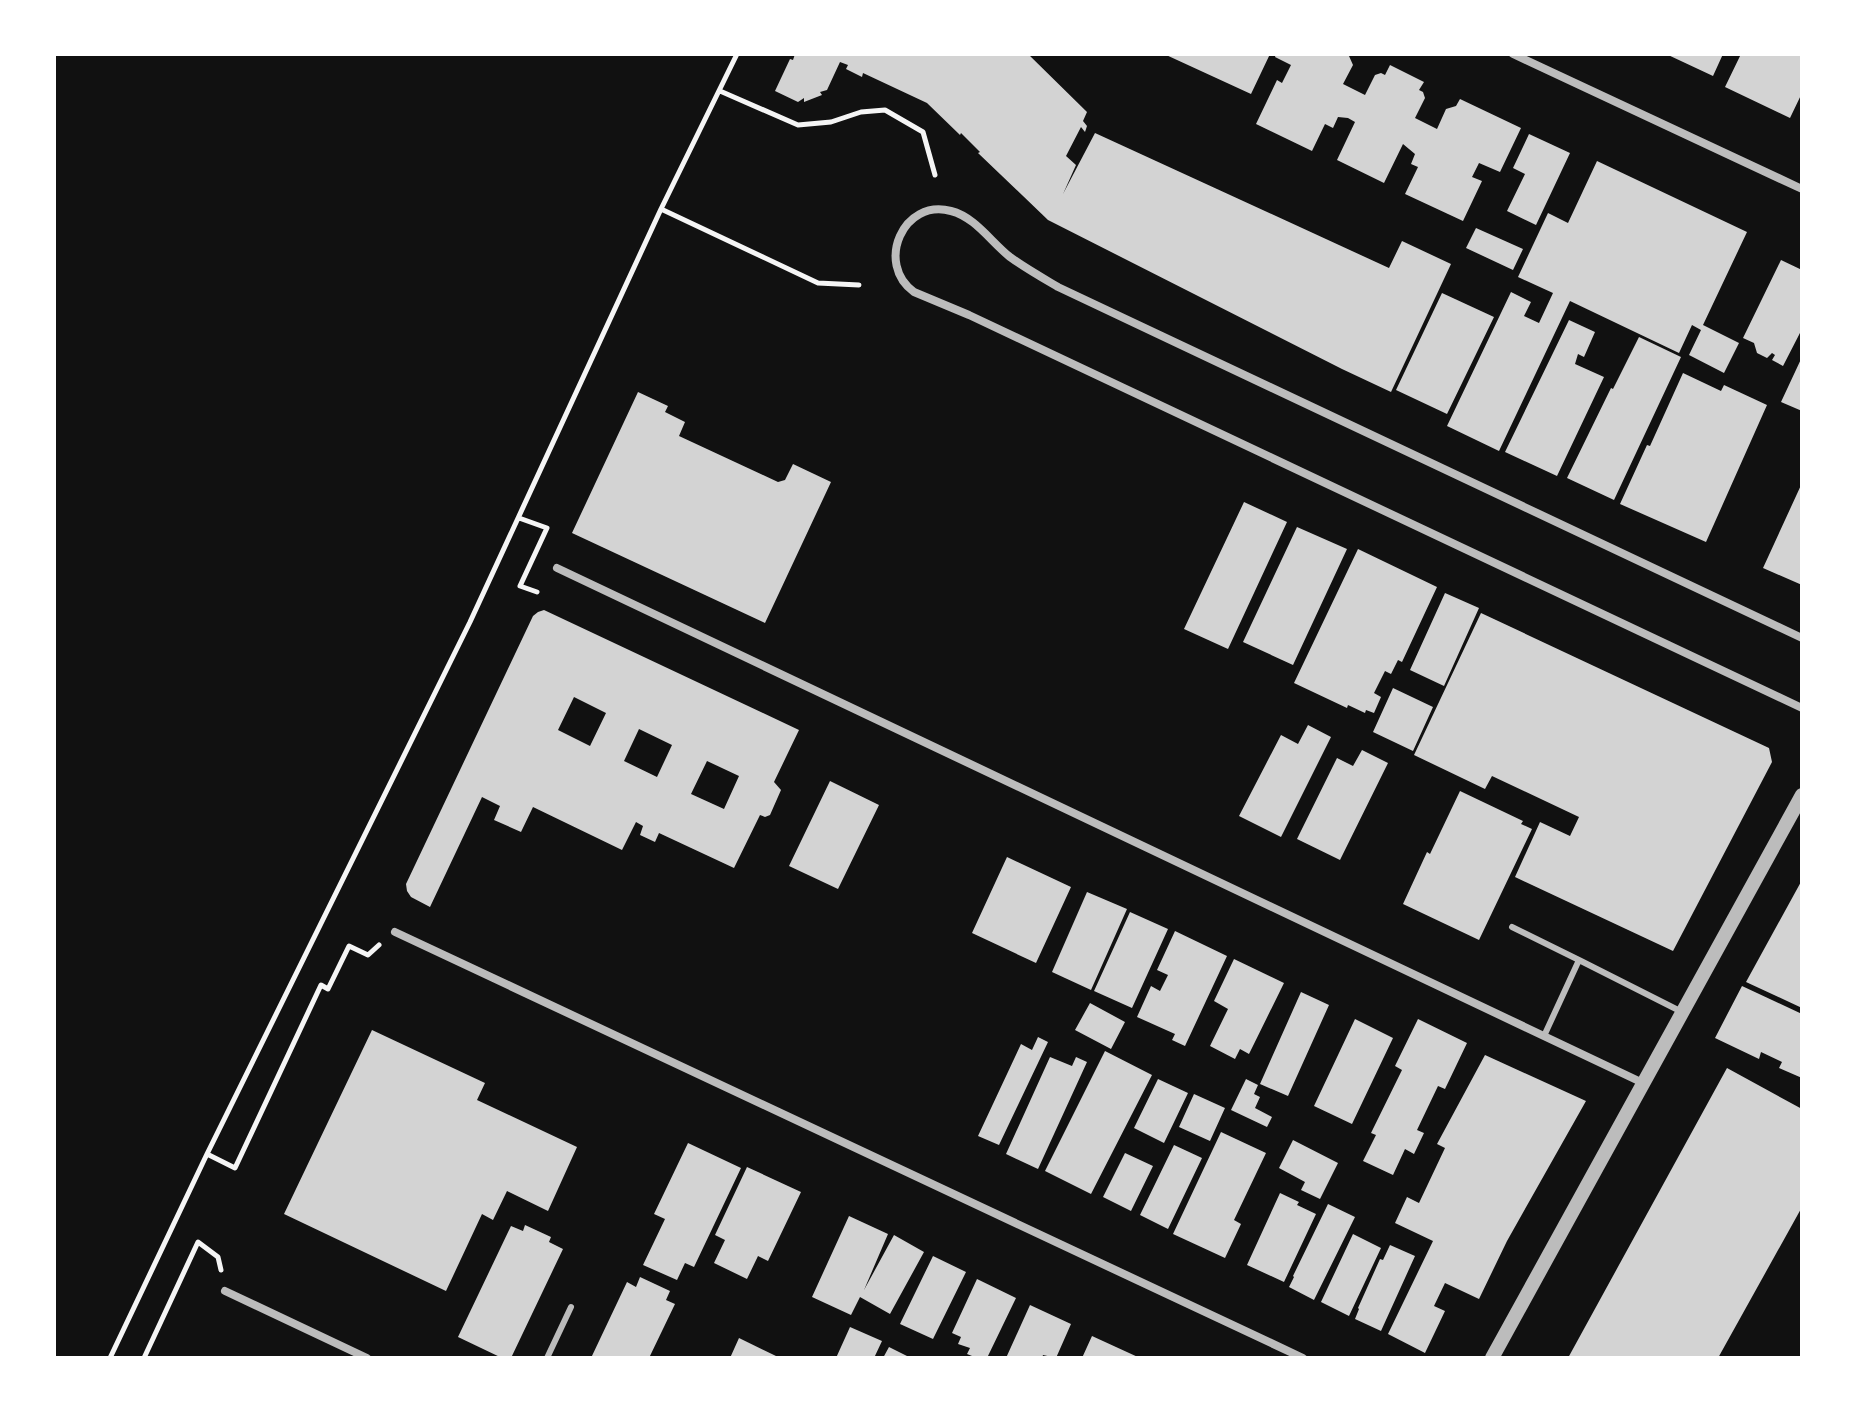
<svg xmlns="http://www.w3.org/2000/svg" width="1856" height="1412" viewBox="0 0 1856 1412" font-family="'Sofia Sans Condensed',sans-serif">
<rect width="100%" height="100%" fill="#111"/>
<path fill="#d3d3d3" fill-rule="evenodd" d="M795,54H1028L1087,112L1083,121L1087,126L1085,132L1081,127L1066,156L1076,165L1063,194L1095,133L1389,268L1402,241L1451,264L1391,392L1342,369L1048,220L978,153L980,152L961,133L960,135L927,103L863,73L862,77L846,69L848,65L840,62L827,90L820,92L822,95L804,102V98L798,102L775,91L790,59L793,60Z
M1164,54H1270L1251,94Z
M1276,54H1350L1349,56L1353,65L1343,84L1365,95L1375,75L1381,73L1385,75L1390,65L1424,82L1419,90L1423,92L1425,98L1415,118L1437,129L1446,109L1456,106L1460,99L1521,128L1500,172L1479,163L1472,177L1482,181L1463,221L1405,194L1418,167L1411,164L1415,154L1403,144L1384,183L1337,160L1355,122L1348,118L1338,117L1333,128L1325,124L1312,151L1256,124L1277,80L1282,83L1291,65L1275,57Z
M1666,54H1723L1713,76Z
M1741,54H1802V93L1790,118L1725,87Z
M1529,134L1570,153L1536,225L1507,211L1525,174L1513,168Z
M1597,161L1747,232L1703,325L1739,343L1724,373L1689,355L1701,330L1692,325L1679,353L1570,301L1499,451L1447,426L1511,292L1531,302L1524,316L1539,323L1553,293L1518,277L1548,213L1568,223Z
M1476,228L1523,249L1513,270L1466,248Z
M1781,260L1802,270V329L1783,366L1772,360L1775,355L1772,353L1767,358L1757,353L1754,343L1743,338Z
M1442,293L1494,317L1447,414L1396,390Z
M1569,320L1595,332L1584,357L1578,354L1575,364L1604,377L1557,476L1505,452Z
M1639,337L1681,357L1614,500L1567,478L1611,388L1613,389Z
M1802,357V411L1781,402Z
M1683,373L1721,391L1724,385L1767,405L1706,542L1620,504L1647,445L1650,446Z
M638,392L668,406L665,412L685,422L679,436L778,482L785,480L793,464L831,482L765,623L572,533Z
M1802,483V585L1763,568Z
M1244,502L1287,522L1228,649L1184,629Z
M1297,527L1347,549L1293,665L1243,642Z
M1358,549L1437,587L1402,662L1398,660L1391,674L1385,671L1374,693L1381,697L1374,713L1366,710L1365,713L1348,705L1347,708L1294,683Z
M1445,593L1479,608L1444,686L1410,670Z
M544,610L799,730L774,782L781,790L770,815L765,817L760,815L734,868L659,833L655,842L640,835L643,826L636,822L622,850L533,807L521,832L494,820L500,806L482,797L430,907L411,897L407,891L406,884L533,616L538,612ZM574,697L606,713L590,746L558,730ZM639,729L672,745L657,777L624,761ZM707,761L739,776L724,809L691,794Z
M1481,613L1769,748L1772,762L1673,951L1515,877L1540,822L1570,836L1579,817L1492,776L1485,789L1414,755Z
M1393,688L1433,707L1413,751L1373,732Z
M1308,725L1331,737L1281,837L1239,816L1281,735L1298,744Z
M1362,750L1388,763L1340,860L1297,839L1337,758L1353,766Z
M830,781L879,805L838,889L789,866Z
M1460,791L1523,821L1521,824L1532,829L1479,940L1403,904L1427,852L1430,854Z
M1007,857L1071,887L1036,963L972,933Z
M1802,880V1008L1746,982Z
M1087,892L1127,909L1091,990L1052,972Z
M1130,912L1168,929L1132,1008L1094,991Z
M1175,931L1227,956L1185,1046L1172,1040L1175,1034L1137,1017L1151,986L1160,991L1168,975L1157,970Z
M1234,959L1284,983L1249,1054L1240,1049L1235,1059L1210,1046L1228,1009L1214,1001Z
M1742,986L1802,1014V1078L1779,1068L1782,1062L1761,1052L1759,1059L1715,1038Z
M1301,992L1329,1005L1288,1096L1260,1084Z
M1090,1003L1125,1022L1111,1049L1075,1030Z
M1355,1019L1393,1038L1352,1124L1314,1106Z
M1418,1019L1467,1043L1445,1089L1438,1086L1417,1130L1424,1133L1414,1154L1405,1149L1393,1175L1363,1161L1376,1135L1371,1133L1402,1070L1395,1066Z
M372,1030L485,1083L477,1100L577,1147L548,1211L507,1191L493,1220L482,1214L446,1291L284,1214Z
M1038,1037L1048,1042L999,1145L978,1136L1021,1044L1032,1050Z
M1105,1051L1152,1075L1091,1194L1045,1171Z
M1485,1055L1586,1101L1507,1241L1479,1299L1445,1283L1434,1306L1445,1311L1425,1353L1388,1334L1433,1241L1395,1223L1407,1197L1419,1203L1445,1148L1437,1144Z
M1050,1057L1072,1066L1076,1057L1087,1062L1038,1169L1006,1154Z
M1727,1068L1802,1109V1207L1718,1358H1568Z
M1158,1079L1188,1093L1164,1143L1134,1128Z
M1246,1079L1258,1085L1254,1094L1260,1097L1255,1108L1272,1117L1267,1127L1231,1110Z
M1194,1094L1225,1108L1210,1141L1179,1127Z
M1221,1132L1266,1153L1234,1220L1241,1224L1225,1258L1173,1234Z
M1293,1140L1338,1163L1320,1199L1301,1190L1305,1182L1279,1168Z
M688,1143L741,1168L694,1267L685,1263L677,1280L643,1265L665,1219L654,1214Z
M1174,1145L1202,1158L1168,1229L1140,1215Z
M1125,1153L1153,1166L1131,1211L1103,1197Z
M747,1167L801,1192L768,1261L758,1256L747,1279L714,1263L725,1240L715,1235Z
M1280,1193L1299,1202L1297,1205L1316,1214L1284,1282L1247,1265Z
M1328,1204L1355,1217L1314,1300L1289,1287L1294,1277L1293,1276Z
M849,1216L888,1234L864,1290L894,1235L924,1252L890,1314L860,1297L851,1315L812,1297Z
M525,1225L551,1237L549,1242L563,1249L511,1358H502L458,1337L511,1226L523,1231Z
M1353,1234L1381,1248L1349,1316L1321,1302Z
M1390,1245L1415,1256L1381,1331L1355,1319L1359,1309L1358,1308L1380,1259L1383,1260Z
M933,1256L966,1272L933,1339L900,1324Z
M640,1277L670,1291L666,1300L675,1304L649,1358H591L627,1282L636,1287Z
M977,1279L1016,1298L987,1358H977L967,1354L970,1348L958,1344L961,1337L952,1333Z
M1030,1305L1071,1324L1056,1358L1043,1355L1042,1358H1006Z
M850,1327L882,1341L874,1358H836Z
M1092,1336L1140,1358H1082Z
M739,1338L776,1356L775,1358H730Z
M889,1347L911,1358H883Z"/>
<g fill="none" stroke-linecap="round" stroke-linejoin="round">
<path stroke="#f5f5f5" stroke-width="5" d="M720,91L798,125L831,122L861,112L885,110L923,132L935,175
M661,209L818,283L859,285
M519,518L547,528L520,586L537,592
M207,1154L235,1168L321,985L328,989L349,946L368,955L379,945
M110,1358L207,1154L470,622L661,209L737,54
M144,1358L198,1242L218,1257L221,1270"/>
<path stroke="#bcbcbc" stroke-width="6" d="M1512,927L1579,960
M1544,1036L1579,960L1682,1012
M547,1358L571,1307"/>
<path stroke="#bcbcbc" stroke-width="8" d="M1513,54L1802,189
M557,568L1643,1083
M1802,638L1058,287C1041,277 1025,268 1010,257C991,242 975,217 951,211C903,198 875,264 914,292L969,315L1802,708
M395,932L1303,1358
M225,1291L367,1358"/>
<path stroke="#bcbcbc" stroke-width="14" d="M1492,1358L1802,795"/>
</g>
<rect width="1856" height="1412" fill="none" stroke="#ffffff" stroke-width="112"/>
</svg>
